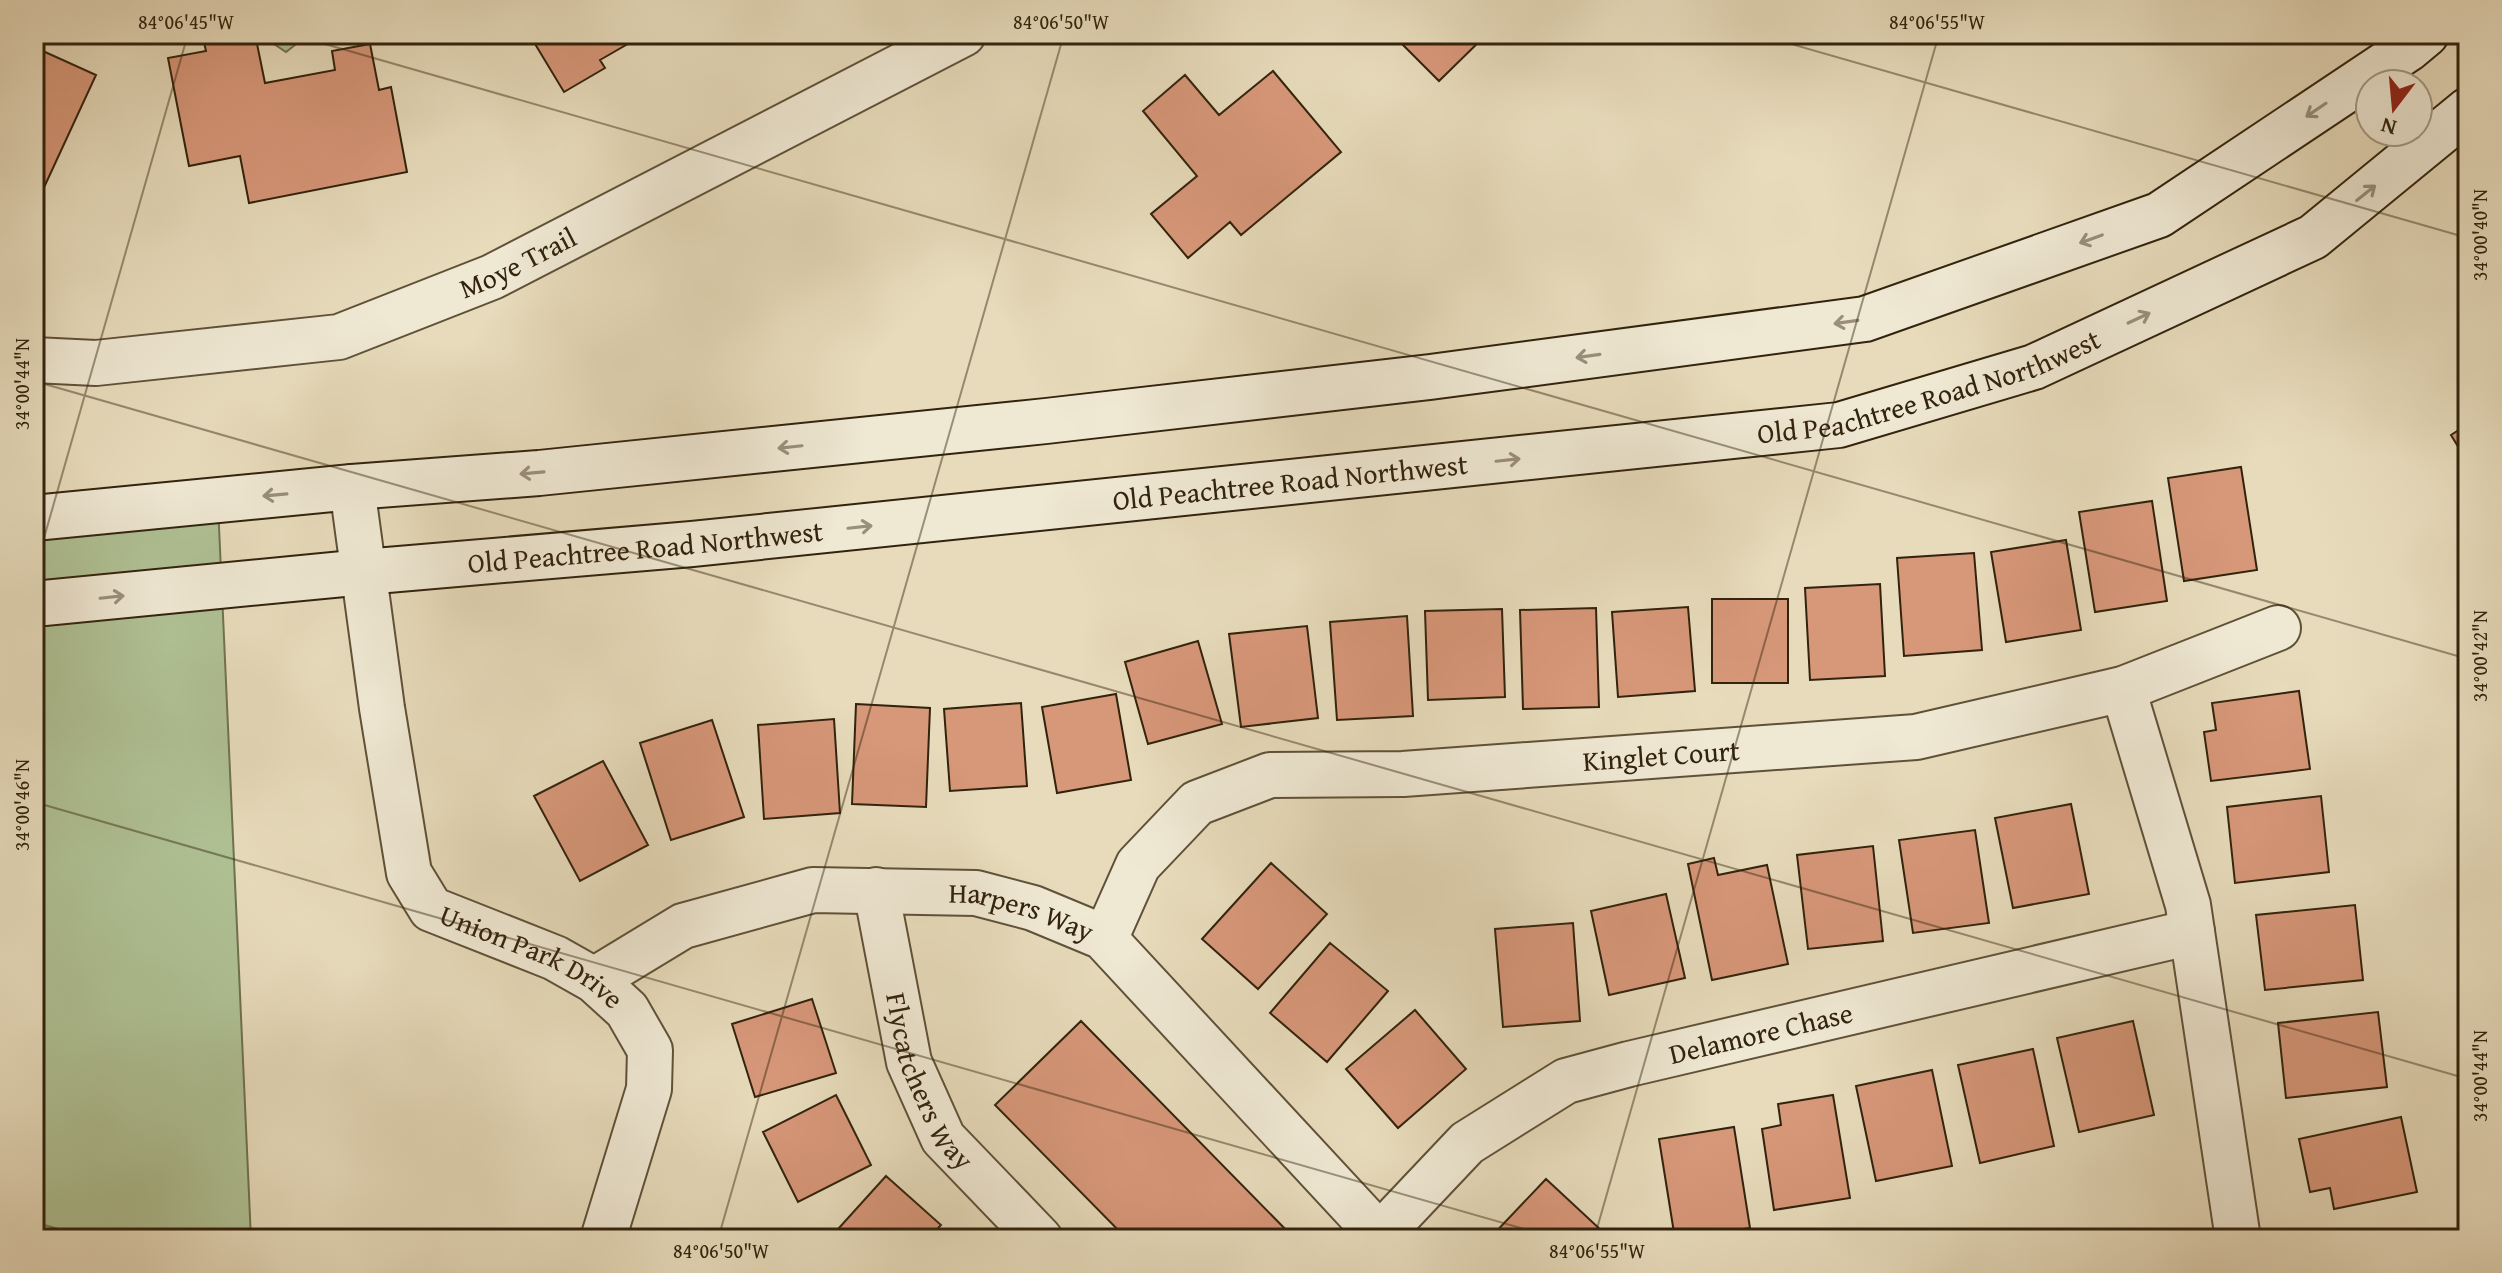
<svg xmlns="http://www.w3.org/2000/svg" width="2502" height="1273" viewBox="0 0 2502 1273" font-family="'Gentium Book Plus',serif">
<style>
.green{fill:#afc194;stroke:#707250;stroke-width:2}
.building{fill:#d79779;stroke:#32230d;stroke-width:2}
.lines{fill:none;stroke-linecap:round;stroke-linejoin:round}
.minor-casing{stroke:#5f5138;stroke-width:48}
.secondary-casing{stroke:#32230d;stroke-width:48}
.minor{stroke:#efe8d3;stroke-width:44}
.secondary{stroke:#efe8d3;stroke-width:44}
.oneway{stroke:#9a8f7a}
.ticks{fill:none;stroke:#32230d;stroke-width:2;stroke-opacity:0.45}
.labels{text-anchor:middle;stroke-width:7;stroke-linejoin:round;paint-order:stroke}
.street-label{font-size:28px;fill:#32230d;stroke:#efe8d3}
.neatline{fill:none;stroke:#32230d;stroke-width:3}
.ticks-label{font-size:20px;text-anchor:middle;fill:#32230d}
</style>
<rect width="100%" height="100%" fill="#e7dbbb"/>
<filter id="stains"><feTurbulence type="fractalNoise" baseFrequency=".0025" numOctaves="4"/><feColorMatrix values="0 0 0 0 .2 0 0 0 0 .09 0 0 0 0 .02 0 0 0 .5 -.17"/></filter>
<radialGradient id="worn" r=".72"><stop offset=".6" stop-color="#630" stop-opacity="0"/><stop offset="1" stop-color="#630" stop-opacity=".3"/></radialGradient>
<!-- green -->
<path class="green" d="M259,34H309L286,52Z
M217,482L251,1239H34V501Z"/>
<!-- building -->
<path class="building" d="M202,34H255L265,83L335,70L332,51L370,44L379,90L391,87L407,172L249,203L240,156L189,166L168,58L206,51Z
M529,34H645L600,60L605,68L564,92Z
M1392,34H1487L1439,81Z
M34,47L96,75L34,209Z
M1273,71L1341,152L1241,235L1230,222L1188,258L1151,214L1197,176L1143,111L1185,75L1219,115Z
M2468,424V463L2451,435Z
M2241,467L2257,570L2184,581L2168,478Z
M2152,501L2167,601L2095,612L2079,512Z
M2066,540L2081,630L2006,642L1991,552Z
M1974,553L1982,650L1904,656L1897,558Z
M1880,584L1885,676L1810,680L1805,588Z
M1712,599H1788V683H1712Z
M1688,607L1695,691L1618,697L1612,612Z
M1596,608L1599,707L1523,709L1520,610Z
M1502,609L1505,697L1428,700L1425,611Z
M1407,616L1413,716L1337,720L1330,622Z
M1307,626L1318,718L1241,727L1229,634Z
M1198,641L1222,724L1148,744L1125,662Z
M2299,691L2310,769L2211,781L2204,732L2216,730L2212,703Z
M1116,694L1131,780L1057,793L1042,707Z
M1021,703L1027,786L950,791L944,709Z
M856,704L930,708L926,807L852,804Z
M834,719L840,813L764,819L758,725Z
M712,720L744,817L671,840L640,743Z
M603,761L648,845L580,881L534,796Z
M2321,796L2329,872L2235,883L2227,807Z
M2071,804L2089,894L2013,908L1995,818Z
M1975,830L1989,923L1913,933L1899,840Z
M1873,846L1883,941L1808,949L1797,855Z
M1714,858L1718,875L1767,865L1788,964L1712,980L1688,864Z
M1271,863L1327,914L1258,989L1202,939Z
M1666,894L1685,978L1609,995L1591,911Z
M2355,905L2363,980L2265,990L2256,915Z
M1573,923L1580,1021L1503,1027L1495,929Z
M1330,943L1388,991L1327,1062L1270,1013Z
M812,999L836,1073L755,1097L732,1024Z
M1415,1010L1466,1069L1398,1128L1346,1069Z
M2378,1012L2387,1087L2286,1098L2278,1023Z
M1081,1021L1295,1239H1127L995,1105Z
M2133,1021L2154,1115L2079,1132L2057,1038Z
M2033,1049L2054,1146L1980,1163L1958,1065Z
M1932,1070L1952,1166L1876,1181L1856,1086Z
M836,1095L871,1165L798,1202L763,1132Z
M1833,1095L1850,1198L1774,1210L1762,1129L1781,1125L1778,1104Z
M2401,1117L2417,1192L2334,1209L2330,1188L2310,1192L2299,1139Z
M1734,1127L1750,1228L1675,1239L1659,1139Z
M886,1176L941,1225L928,1239H829Z
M1546,1179L1602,1231L1594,1239H1489Z"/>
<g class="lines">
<defs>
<g id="minor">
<path id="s1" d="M34,360L96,363L339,337L492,277L963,34"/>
<path id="s2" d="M352,487L382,708L409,873L431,909L555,958L594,980L627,1010L650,1050L649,1089L603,1239"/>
<path d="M2123,689L2188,905L2238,1239"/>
<path id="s3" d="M876,890L909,1062L943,1138L1040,1239"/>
<path id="s4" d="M1103,937L1110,928L1138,865L1197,803L1270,775L1403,774L1916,737L2123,689L2278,628"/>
<path id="s5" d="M594,980L683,926L813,890L976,893L1033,908L1103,937L1383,1239"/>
<path id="s6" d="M1380,1235L1467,1143L1566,1081L1629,1064L2192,932"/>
</g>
<g id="secondary">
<path d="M34,518L352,487L539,473L1046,421L1430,377L1865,319L2159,215L2408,49L2426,34"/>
<path id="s7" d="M34,604L364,572L692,544L1839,425L2034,367L2313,237L2468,110"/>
</g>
</defs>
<!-- minor casing -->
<use href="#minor" class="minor-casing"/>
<!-- secondary casing -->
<use href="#secondary" class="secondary-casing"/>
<!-- minor -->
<use href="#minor" class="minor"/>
<!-- secondary -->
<use href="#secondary" class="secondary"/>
</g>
<!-- one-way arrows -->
<defs><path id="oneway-shaft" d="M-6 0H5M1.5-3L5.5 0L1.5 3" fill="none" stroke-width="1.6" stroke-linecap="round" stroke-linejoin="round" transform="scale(2)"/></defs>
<g class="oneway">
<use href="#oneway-shaft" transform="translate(2316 110) rotate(146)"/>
<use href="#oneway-shaft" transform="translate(2366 193) rotate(-39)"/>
<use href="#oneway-shaft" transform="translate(2091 239) rotate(160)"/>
<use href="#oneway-shaft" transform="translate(2139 318) rotate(-25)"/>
<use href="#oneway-shaft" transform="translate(1846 322) rotate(172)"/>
<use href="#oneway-shaft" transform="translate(1588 356) rotate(172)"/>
<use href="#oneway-shaft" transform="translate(790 447) rotate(174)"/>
<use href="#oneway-shaft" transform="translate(1508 460) rotate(-6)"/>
<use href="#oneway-shaft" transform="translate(532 473) rotate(175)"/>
<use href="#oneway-shaft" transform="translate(275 495) rotate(175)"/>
<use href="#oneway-shaft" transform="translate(860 527) rotate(-6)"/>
<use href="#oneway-shaft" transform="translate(112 597) rotate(-6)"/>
</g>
<!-- ticks -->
<path class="ticks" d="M290,34L2468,659M1756,34L2468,238M34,381L2468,1079M34,573L188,34M34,802L1559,1239M34,1222L93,1239M718,1239L1064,34M1594,1239L1939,34"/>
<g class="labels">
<!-- street labels -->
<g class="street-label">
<text dy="10" stroke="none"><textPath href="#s1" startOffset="500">Moye Trail</textPath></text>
<text dy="10" stroke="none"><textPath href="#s7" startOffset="1910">Old Peachtree Road Northwest</textPath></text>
<text dy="10" stroke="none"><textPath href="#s7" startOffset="1262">Old Peachtree Road Northwest</textPath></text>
<text dy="10" stroke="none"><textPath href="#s7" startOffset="614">Old Peachtree Road Northwest</textPath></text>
<text dy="10" stroke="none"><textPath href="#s4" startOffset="636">Kinglet Court</textPath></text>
<text dy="10" stroke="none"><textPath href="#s5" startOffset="450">Harpers Way</textPath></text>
<text dy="10" stroke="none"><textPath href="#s2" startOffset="544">Union Park Drive</textPath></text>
<text dy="10" stroke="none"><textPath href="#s6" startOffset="444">Delamore Chase</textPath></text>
<text dy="10" stroke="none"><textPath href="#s3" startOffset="200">Flycatchers Way</textPath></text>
</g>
</g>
<!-- margin -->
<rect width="2502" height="1273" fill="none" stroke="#e7dbbb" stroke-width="88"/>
<!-- north arrow -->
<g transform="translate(2394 108) rotate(196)"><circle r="38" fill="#efe8d3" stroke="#a39984" stroke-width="2"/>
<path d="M0-6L14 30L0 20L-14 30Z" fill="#8f2418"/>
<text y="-12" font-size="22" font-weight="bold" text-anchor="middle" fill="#32230d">N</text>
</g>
<rect x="44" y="44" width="2414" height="1185" class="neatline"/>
<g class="ticks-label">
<text x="186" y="29">84°06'45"W</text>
<text x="1061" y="29">84°06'50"W</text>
<text x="1937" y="29">84°06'55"W</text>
<text transform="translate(2480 235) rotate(-90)" y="7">34°00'40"N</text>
<text transform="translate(22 384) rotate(-90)" y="7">34°00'44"N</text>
<text transform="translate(2480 656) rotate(-90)" y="7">34°00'42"N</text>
<text transform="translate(22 805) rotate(-90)" y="7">34°00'46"N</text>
<text transform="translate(2480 1076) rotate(-90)" y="7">34°00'44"N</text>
<text x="721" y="1258">84°06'50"W</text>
<text x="1597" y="1258">84°06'55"W</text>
</g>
<rect width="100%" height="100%" filter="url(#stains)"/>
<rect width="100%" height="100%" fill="url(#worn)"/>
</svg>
